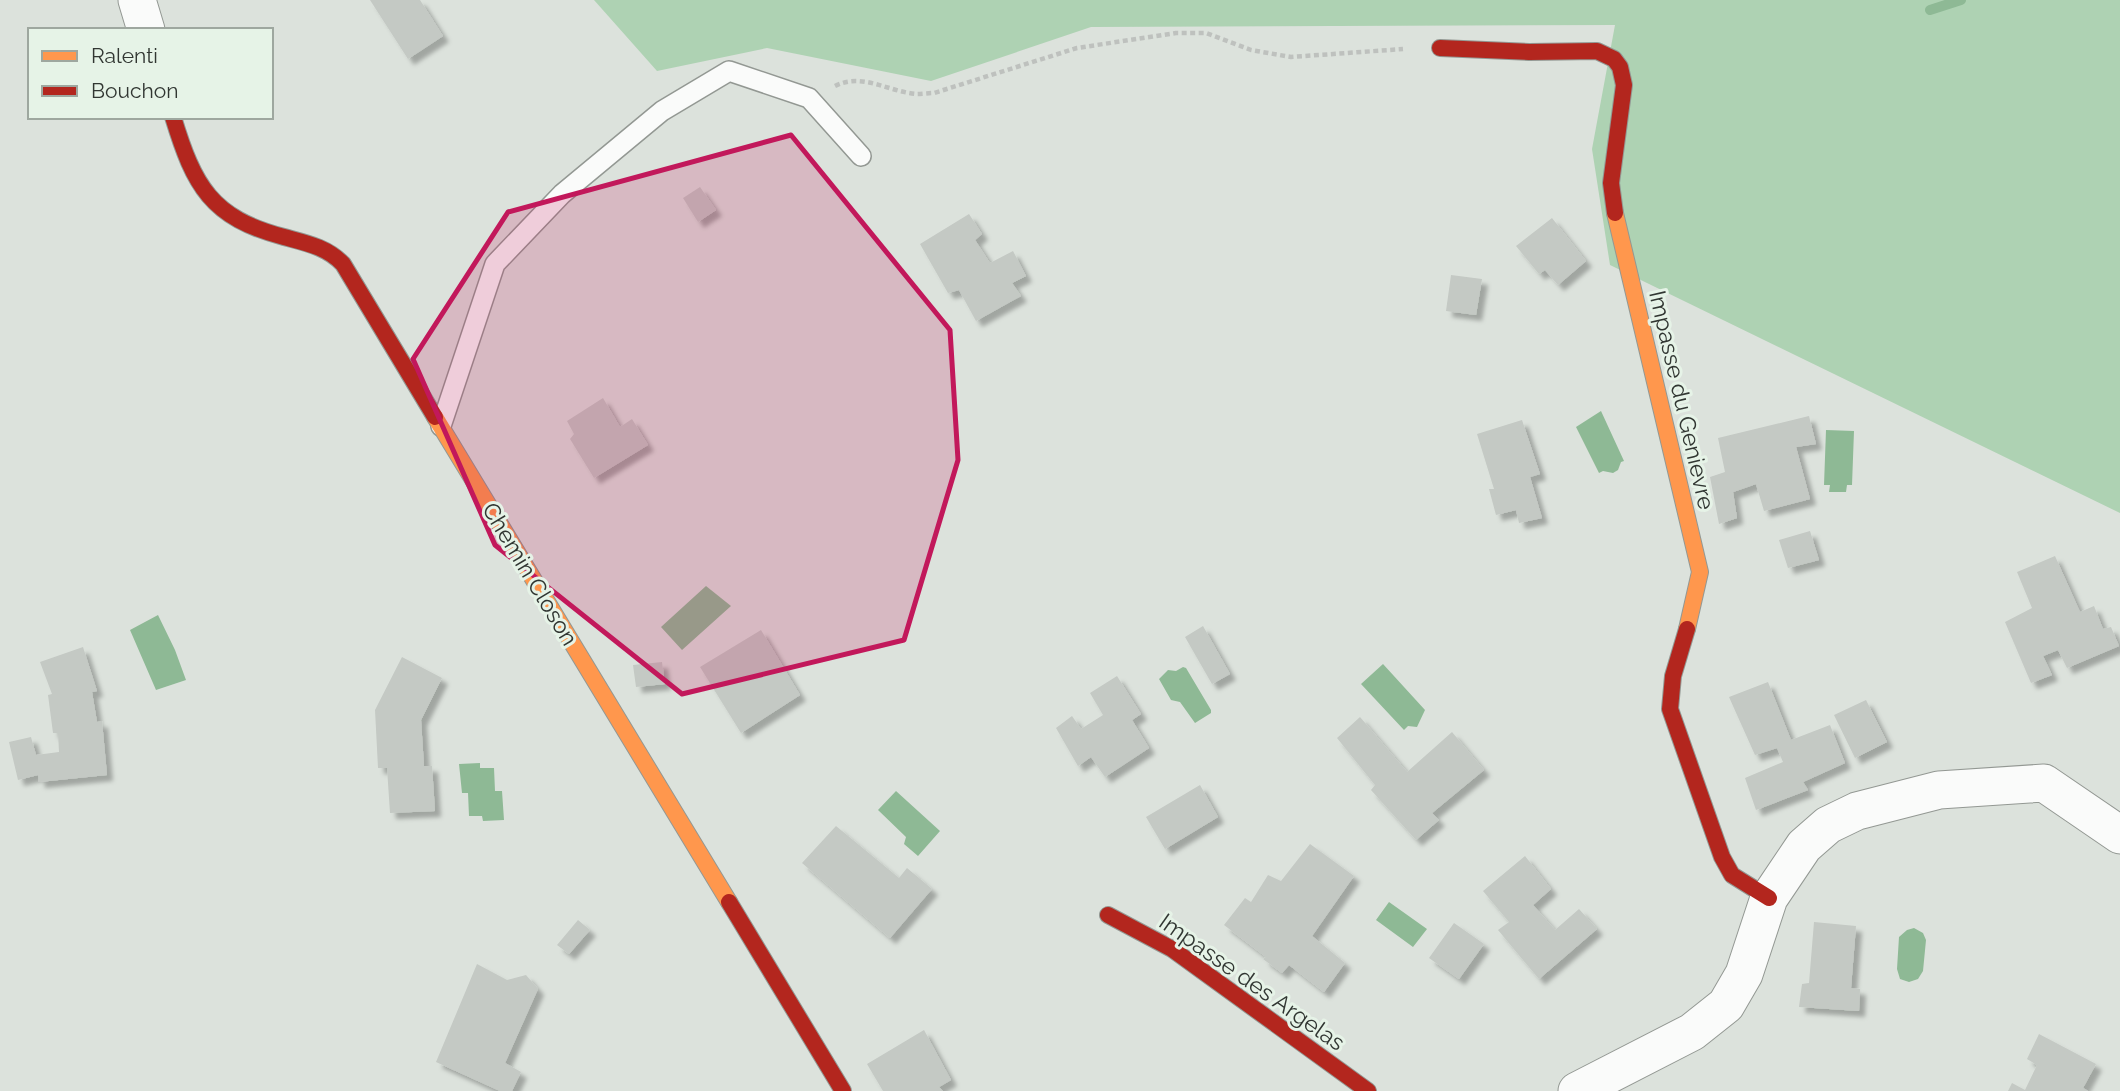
<svg xmlns="http://www.w3.org/2000/svg" width="2120" height="1091" viewBox="0 0 2120 1091" font-family="Raleway,sans-serif">
<style>
.forest{fill:#aed2b3}
.water{fill:#8eb995}
.lines{fill:none;stroke-linecap:round;stroke-linejoin:round}
.stream{stroke:#8eb995;stroke-width:10}
.building{fill:#c4c9c4;filter:url(#shadow)}
.lane-casing{stroke:#939893;stroke-width:22}
.street-casing{stroke:#939893;stroke-width:39}
.slow-casing{stroke:#939893;stroke-width:18}
.jam-casing{stroke:#939893;stroke-width:18}
.path{stroke:#bec1be;stroke-width:4.5;stroke-dasharray:5 3.5;stroke-linecap:butt}
.lane{stroke:#fafbfa;stroke-width:19}
.street{stroke:#fafbfa;stroke-width:37}
.slow{stroke:#ff974d;stroke-width:16}
.jam{stroke:#b3261e;stroke-width:16}
.marked{fill:#c2185b;fill-opacity:0.2;stroke:#c2185b;stroke-width:5;stroke-linejoin:round}
.labels{text-anchor:middle;stroke-width:6;stroke-linejoin:round;paint-order:stroke}
.street-label{font-size:23px;fill:#313632;stroke:#e6f3e7}
</style>
<defs>
<filter id="shadow"><feDropShadow dx="6" dy="6" stdDeviation="2" flood-color="#0004"/></filter>
</defs>
<rect width="100%" height="100%" fill="#dce2dc"/>
<!-- forest -->
<path class="forest" d="M594,0H2120V513L1610,265L1592,149L1615,25L1091,27L931,81L767,48L657,71Z"/>
<!-- water -->
<path class="water" d="M1601,411L1624,461L1621,462L1618,470L1613,473L1603,471L1599,473L1576,427Z
M1826,430L1854,431L1852,485H1847L1846,492H1829L1830,485H1824Z
M706,586L731,606L682,650L661,627Z
M158,615L175,650L186,680L156,690L130,630Z
M1383,664L1425,710L1417,727L1408,726L1404,730L1361,684Z
M1183,667L1186,668L1211,710V713L1195,723L1180,702L1171,700L1159,679L1168,670L1176,671Z
M480,763V768H494L495,791H502L504,820L483,821L482,816H469L468,793H462L459,764Z
M896,791L940,831L918,856L904,844L906,837L878,810Z
M1389,902L1427,929L1413,947L1376,920Z
M1914,928L1923,933L1926,940L1923,971L1918,979L1909,982L1900,979L1897,969L1899,937L1907,930Z"/>
<g class="lines">
<!-- stream -->
<path class="stream" d="M1930,10L1961,0"/>
</g>
<!-- building -->
<path class="building" d="M370,0H420L443,36L408,59Z
M700,187L716,210L698,222L683,198Z
M969,214L982,234L975,240L990,263L1013,251L1026,276L1012,283L1021,296L976,321L959,290L948,293L920,244Z
M1552,218L1586,261L1558,285L1545,270L1539,274L1516,246Z
M1451,275L1482,279L1476,315L1446,311Z
M603,398L620,427L632,419L648,445L594,478L570,439L574,434L567,421Z
M1809,416L1816,444L1796,447L1810,499L1764,511L1756,484L1733,492L1737,518L1719,524L1710,477L1725,472L1718,438Z
M1522,420L1540,474L1530,477L1542,518L1519,523L1516,510L1496,515L1489,489H1494L1477,434Z
M1810,531L1819,560L1788,568L1779,540Z
M2055,556L2080,612L2094,606L2103,629L2111,627L2119,646L2067,668L2058,650L2043,656L2052,675L2031,683L2005,622L2032,608L2017,572Z
M1203,626L1230,674L1212,684L1185,637Z
M761,630L800,695L741,733L700,667Z
M83,647L97,691L92,692L97,722L102,721L107,775L39,782L38,775L18,780L9,742L31,737L36,755L59,752L58,733H53L48,695L52,694L40,662Z
M402,657L442,678L421,720L424,766H432L435,811L390,813L387,768H378L375,710Z
M662,662L665,684L636,687L633,665Z
M1117,676L1141,714L1132,720L1149,748L1105,777L1091,757L1078,766L1056,728L1072,716L1081,729L1103,715L1090,693Z
M1768,682L1791,740L1830,725L1845,763L1803,782L1808,790L1756,810L1745,778L1783,762L1777,748L1755,755L1729,697Z
M1866,700L1887,742L1855,758L1834,715Z
M1360,717L1407,772L1452,732L1484,770L1432,813L1439,820L1416,840L1371,790L1375,785L1337,738Z
M1200,785L1218,817L1165,849L1146,817Z
M836,826L899,878L907,868L932,889L890,938L802,863Z
M1310,844L1354,876L1312,936L1345,963L1324,992L1289,965L1282,973L1263,959L1266,957L1224,925L1245,898L1251,902L1268,875L1281,881Z
M1525,856L1551,889L1533,905L1555,930L1579,909L1597,929L1539,979L1498,930L1509,922L1483,891Z
M578,920L590,930L569,954L557,945Z
M1814,922L1856,926L1851,988L1860,989L1859,1011L1799,1007L1802,984L1809,983Z
M1454,923L1484,944L1459,979L1429,958Z
M477,964L507,980L526,975L538,989L505,1063L521,1072L512,1091H500L436,1062Z
M924,1030L951,1080L939,1087L943,1091H883L867,1064Z
M2039,1034L2096,1064L2083,1088L2088,1091H2008L2012,1083L2025,1090L2037,1065L2027,1059Z"/>
<g class="lines">
<defs>
<path id="lane" d="M441,426L495,264L562,194L662,111L729,71L809,98L861,156"/>
<path id="street" d="M137,0L146,30
M1577,1091L1692,1032L1726,1005L1744,974L1769,898L1804,846L1828,825L1857,811L1939,790L2044,783L2120,835"/>
<path id="slow" d="M1615,213L1700,572L1687,629
M435,417L729,902"/>
<path id="jam" d="M1440,48L1529,52L1597,51L1614,59L1620,67L1624,85L1611,183L1615,213
M173,117C194,186 211,218 284,237C306,243 327,247 343,264L435,417
M1687,629L1673,676L1670,709L1722,857L1732,875L1769,898
M729,902L843,1091
M1108,915L1172,949L1368,1091"/>
</defs>
<!-- lane casing -->
<use href="#lane" class="lane-casing"/>
<!-- street casing -->
<use href="#street" class="street-casing"/>
<!-- slow casing -->
<use href="#slow" class="slow-casing"/>
<!-- jam casing -->
<use href="#jam" class="jam-casing"/>
<!-- path -->
<path class="path" d="M835,86C863,72 888,92 917,94C922,94 928,93 934,93L1077,48L1176,33H1206L1251,50L1291,57L1403,49"/>
<!-- lane -->
<use href="#lane" class="lane"/>
<!-- street -->
<use href="#street" class="street"/>
<!-- slow -->
<use href="#slow" class="slow"/>
<!-- jam -->
<use href="#jam" class="jam"/>
</g>
<!-- marked area -->
<path class="marked" d="M791,135L950,330L958,460L904,640L682,694L495,545L413,359L508,212Z"/>
<g class="labels">
<!-- street labels -->
<g class="street-label">
<text transform="translate(1682 400) rotate(77)" y="8">Impasse du Genievre</text>
<text transform="translate(530 574) rotate(59)" y="8">Chemin Closon</text>
<text transform="translate(1252 982) rotate(35)" y="8">Impasse des Argelas</text>
</g>
</g>
<!-- legend -->
<rect x="28" y="28" width="245" height="91" fill="#e6f3e7" stroke="#9ea79f" stroke-width="2"/>
<rect x="42" y="51" width="35" height="10" fill="#ff974d" stroke="#9ea79f" stroke-width="2"/>
<text x="91" y="63" font-size="21" fill="#313632">Ralenti</text>
<rect x="42" y="86" width="35" height="10" fill="#b3261e" stroke="#9ea79f" stroke-width="2"/>
<text x="91" y="98" font-size="21" fill="#313632">Bouchon</text>
</svg>
